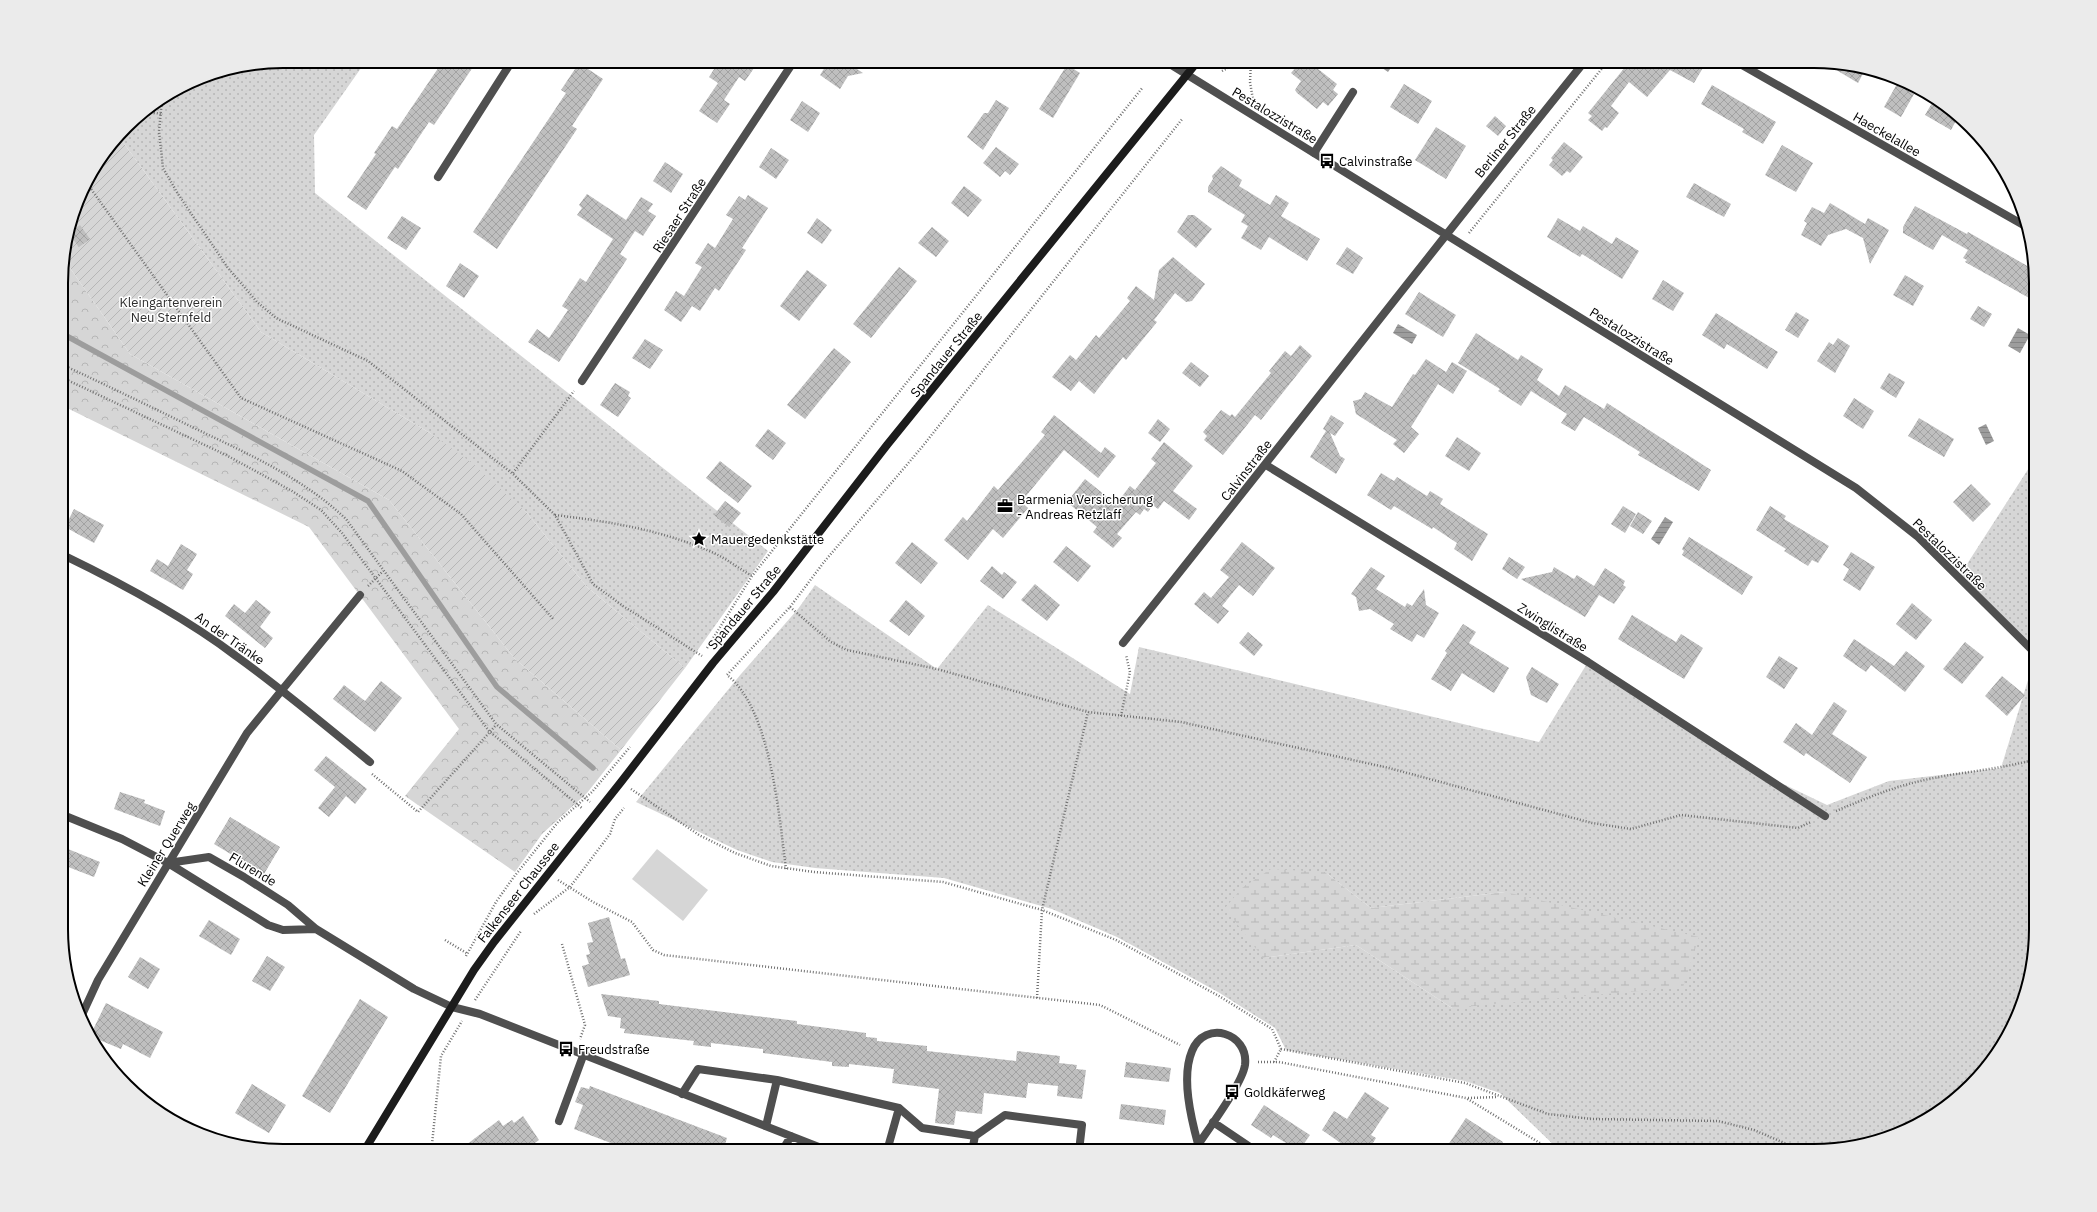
<svg xmlns="http://www.w3.org/2000/svg" width="2097" height="1212" viewBox="0 0 2097 1212" font-family="'IBM Plex Sans',sans-serif">
<style>
.grass{fill:url(#grass-dots);fill-rule:evenodd}
.wetland{fill:url(#wetland-marsh)}
.park{fill:url(#park-crowns)}
.garden{fill:url(#garden-furrows)}
.pitch{fill:#d6d6d6}
.water{fill:url(#water-rules)}
.lines{fill:none;stroke-linecap:round;stroke-linejoin:round}
.stream{stroke:#9d9d9d;stroke-width:5.5}
.building{fill:url(#building-cross-hatch)}
.path{stroke:#717171;stroke-width:2.5;stroke-dasharray:1 2;stroke-linecap:butt}
.lane{stroke:#4f4f4f;stroke-width:8}
.street{stroke:#4f4f4f;stroke-width:8}
.secondary{stroke:#1c1c1c;stroke-width:8}
.labels{text-anchor:middle;stroke-width:3;stroke-linejoin:round;paint-order:stroke}
.street-label{font-size:13px;fill:#000;stroke:#fff}
.poi-label{font-size:13px;fill:#000;stroke:#fff;text-anchor:start}
.park-label{font-size:13px;fill:#2d2d2d;stroke:#fff}
.rim{fill:none;stroke:#000;stroke-width:2}
</style>
<defs>
<pattern id="grass-dots" width="8" height="8" patternUnits="userSpaceOnUse"><rect width="8" height="8" fill="#d6d6d6"/><path d="M2 2h.1M6 6h.1" fill="none" stroke="#b6b6b6" stroke-width="1.8" stroke-linecap="round"/></pattern>
<pattern id="wetland-marsh" width="20" height="14" patternUnits="userSpaceOnUse"><rect width="20" height="14" fill="#d6d6d6"/><path d="M1 5h8M5 5V1M11 12h8M15 12V8" fill="none" stroke="#b6b6b6"/></pattern>
<pattern id="park-crowns" width="20" height="18" patternUnits="userSpaceOnUse"><rect width="20" height="18" fill="#d6d6d6"/><path d="M2 6a3 3 0 1 1 6 0M12 15a3 3 0 1 1 6 0" fill="none" stroke="#b6b6b6"/></pattern>
<pattern id="garden-furrows" width="10" height="10" patternUnits="userSpaceOnUse"><rect width="10" height="10" fill="#d6d6d6"/><path d="M-1 1l2-2M0 10L10 0M9 11l2-2" fill="none" stroke="#b6b6b6"/></pattern>
<pattern id="water-rules" width="6" height="5" patternUnits="userSpaceOnUse"><rect width="6" height="5" fill="#9d9d9d"/><path d="M0 2.5h6" fill="none" stroke="#858585"/></pattern>
<pattern id="building-cross-hatch" width="8" height="8" patternUnits="userSpaceOnUse"><rect width="8" height="8" fill="#bfbfbf"/><path d="M0 0l8 8M0 8l8-8" fill="none" stroke="#a2a2a2"/></pattern>
</defs>
<rect width="100%" height="100%" fill="#fff"/>
<!-- grass -->
<path class="grass" d="M283,61H366L314,135L315,193L768,551L685,668L587,587L527,513L430,433L261,332L120,138L137,116L198,78Z
M2036,457V654L1958,578Z
M815,585L937,669L988,605L1130,694L1139,647L1539,742L1588,662L1760,773L1827,805L1889,781L2001,768L2036,654V943L2028,987L2006,1040L1971,1086L1925,1121L1872,1143L1828,1151H1560L1500,1093L1465,1081L1286,1050L1275,1028L1218,992L1117,937L1052,909L944,878L815,868L772,862L737,850L636,802L741,674L798,609ZM1325,872L1371,908L1505,892L1452,1008L1356,945L1263,958Z"/>
<!-- wetland -->
<path class="wetland" d="M1271,869L1325,872L1371,908L1505,892L1699,937L1683,987L1452,1008L1356,945L1263,958L1225,908L1242,888Z"/>
<!-- park -->
<path class="park" d="M63,258L130,354L389,500L515,659L621,750L587,793L542,834L515,872L405,796L459,729L309,527L63,406Z"/>
<!-- garden -->
<path class="garden" d="M120,138L261,332L430,433L472,463L527,513L587,587L685,668L621,750L515,659L389,500L130,354L63,258L84,185Z"/>
<!-- pitch -->
<path class="pitch" d="M657,849L708,890L683,921L632,879Z"/>
<!-- water -->
<path class="water" d="M1372,61H1394L1395,62L1388,72Z
M1398,324L1417,335L1412,344L1393,333Z
M2018,328L2030,335L2020,353L2008,346Z
M1986,424L1994,441L1986,445L1978,428Z
M1665,517L1673,522L1659,545L1651,539Z"/>
<g class="lines">
<!-- stream -->
<path class="stream" d="M63,334L368,501L497,687L593,768"/>
</g>
<!-- building -->
<path class="building" d="M443,61H477L434,125L429,122L398,169L395,167L366,210L347,197L376,154L374,153L392,126L397,129Z
M715,61H759L745,81L739,77L724,100L730,104L717,123L699,111L718,83L709,77L718,63Z
M829,61H845L863,73L848,76L840,89L820,75Z
M1301,61H1308L1337,84L1333,90L1338,94L1328,106L1323,102L1317,109L1297,93L1295,90L1301,81L1291,73Z
M1630,61H1707L1694,83L1670,70L1647,97L1629,82L1611,106L1619,113L1607,128L1605,127L1602,131L1588,120L1592,116L1588,113Z
M1823,62L1857,67L1866,68L1858,83Z
M579,63L603,79L572,126L577,129L497,249L473,232L566,93L561,90Z
M1067,65L1080,73L1053,118L1039,109Z
M1404,84L1432,101L1418,124L1390,107Z
M1897,84L1914,94L1901,117L1884,107Z
M1712,85L1776,122L1763,144L1742,132L1744,129L1701,104Z
M1935,98L1959,115L1951,130L1925,115Z
M996,100L1009,108L983,150L967,137L984,113H988Z
M802,101L820,113L808,132L790,120Z
M1495,116L1506,126L1498,136L1486,126Z
M1436,127L1466,146L1446,179L1415,160Z
M1564,142L1583,157L1570,173L1567,171L1562,176L1549,165L1553,160L1551,158Z
M1782,145L1813,163L1796,192L1765,175Z
M996,147L1019,164L1010,175L1005,171L1000,177L983,163Z
M771,148L789,160L776,179L759,167Z
M665,162L683,174L671,193L653,181Z
M1221,166L1242,180L1239,186L1270,205L1276,195L1289,203L1281,216L1320,239L1307,261L1269,237L1261,250L1241,238L1248,226L1241,222L1245,215L1208,192V187L1213,179L1212,176Z
M1694,183L1731,204L1724,217L1686,197Z
M964,186L982,200L968,217L951,203Z
M587,194L626,220L641,197L653,204L648,211L656,216L643,236L635,231L620,254L627,259L559,362L528,342L537,329L549,338L568,310L562,306L580,278L586,282L613,239L577,215L582,208L579,205Z
M748,195L768,208L742,248L746,250L719,291L715,288L700,311L692,306L681,322L664,310L676,291L684,296L702,267L695,263L708,243L715,248L733,219L726,215L739,196L745,200Z
M1830,203L1865,224L1868,218L1889,230L1870,264L1863,238L1846,229L1828,235L1821,246L1801,235L1807,223L1804,221L1812,207L1824,213Z
M1915,206L1967,234L1968,232L2036,271V302L1965,262L1967,260L1963,258L1968,250L1942,235L1933,250L1903,233V227Z
M1188,215H1194L1212,229L1196,248L1177,232Z
M402,216L421,228L406,250L387,238Z
M817,218L832,230L822,244L807,233Z
M1558,218L1580,231L1583,226L1612,244L1616,237L1639,251L1622,279L1582,254L1580,257L1547,237Z
M80,225L90,239L79,247L69,234Z
M932,227L949,241L936,257L918,243Z
M1347,247L1363,258L1353,274L1336,264Z
M1173,257L1205,284L1192,301L1186,302L1175,293L1154,320L1157,322L1126,360L1123,357L1094,394L1079,381L1071,391L1052,377L1070,355L1076,360L1096,335L1099,338L1130,301L1127,298L1136,286L1154,300L1159,270Z
M460,263L479,276L464,298L446,286Z
M899,267L917,281L871,338L853,324Z
M807,270L827,285L799,321L780,306Z
M1905,275L1924,286L1913,306L1893,295Z
M1663,280L1684,293L1673,311L1652,299Z
M1419,292L1456,315L1443,337L1405,314Z
M1978,306L1992,314L1984,327L1970,319Z
M1796,312L1809,320L1798,338L1785,330Z
M1716,313L1778,352L1767,369L1727,344L1724,349L1702,335Z
M1476,333L1518,360L1521,355L1543,369L1537,380L1559,396L1565,385L1604,409L1607,403L1711,470L1699,491L1638,455L1640,452L1584,417L1575,431L1561,423L1567,414L1531,391L1521,406L1498,391L1500,389L1458,363Z
M1838,338L1850,346L1835,373L1817,361L1829,342L1833,345Z
M645,339L663,350L650,369L632,358Z
M1300,345L1312,356L1261,420L1255,415L1223,455L1204,440L1207,436L1203,432L1221,410L1230,416L1232,414L1235,417L1271,373L1269,371L1285,351L1291,356Z
M834,348L851,362L805,419L787,405Z
M1426,359L1446,372L1452,362L1467,371L1453,394L1438,384L1411,427L1419,434L1404,453L1393,444L1397,440L1356,414L1353,401L1361,399L1365,392L1392,407L1413,374L1415,375Z
M1191,362L1209,376L1200,387L1182,373Z
M1889,373L1905,382L1896,398L1880,388Z
M615,383L630,392L628,396L631,398L618,417L600,405Z
M1854,398L1874,411L1863,429L1843,416Z
M1054,415L1101,453L1105,447L1116,456L1098,478L1064,450L1021,502L1028,508L1003,538L993,529L968,560L944,540L963,517L967,521L994,486L998,490L1045,435L1041,432Z
M1331,415L1344,423L1335,436L1330,433L1340,456L1345,459L1336,474L1310,457L1326,431L1323,429Z
M1919,418L1954,439L1944,457L1908,436Z
M1158,419L1170,429L1160,442L1148,433Z
M768,429L786,443L773,460L755,446Z
M1457,437L1481,453L1469,471L1445,456Z
M1164,442L1193,466L1173,491L1197,509L1189,520L1164,501L1158,509L1153,505L1148,512L1144,509L1140,515L1136,512L1117,534L1122,538L1113,548L1093,532L1097,527L1067,502L1085,479L1116,504L1130,486L1135,490L1156,463L1151,459Z
M720,461L752,486L738,503L706,478Z
M1381,473L1394,481L1397,477L1427,496L1430,491L1443,499L1440,504L1488,534L1472,561L1454,549L1457,543L1433,527L1432,529L1394,506L1391,510L1367,495Z
M1971,484L1991,504L1973,522L1953,502Z
M725,501L741,513L729,527L714,515Z
M1623,506L1636,514L1625,533L1611,524Z
M1770,506L1786,516L1784,519L1829,546L1818,563L1812,560L1808,566L1784,551L1786,549L1756,530Z
M74,509L104,525L94,543L65,527Z
M1638,512L1652,521L1643,534L1630,526Z
M1689,537L1753,577L1742,595L1682,555L1684,551L1682,549Z
M912,542L938,563L921,584L895,563Z
M1242,542L1275,568L1253,596L1239,585L1222,606L1229,611L1218,624L1194,604L1204,592L1211,598L1229,577L1220,570Z
M181,544L197,554L187,570L193,574L183,590L150,571L157,559L168,566Z
M1066,546L1091,566L1078,582L1053,562Z
M1851,552L1875,567L1860,591L1843,580L1849,569L1843,565Z
M1509,557L1525,567L1517,579L1502,569Z
M992,566L1002,575L1004,572L1017,582L1003,599L980,581Z
M1371,567L1385,576L1376,589L1405,607L1407,603L1412,606L1424,589L1426,605L1439,613L1424,638L1417,634L1412,642L1390,629L1394,624L1370,609L1359,611L1356,597L1351,594Z
M1554,567L1574,579L1577,575L1594,586L1605,568L1625,581L1623,585L1626,587L1614,604L1599,595L1585,617L1521,579L1552,572Z
M1035,584L1060,605L1047,621L1021,600Z
M256,600L271,612L260,627L273,638L265,648L225,616L234,604L245,613Z
M906,600L925,616L909,636L889,621Z
M1912,603L1932,620L1916,640L1896,624Z
M1632,615L1676,642L1681,634L1703,648L1684,679L1618,639Z
M1463,624L1476,632L1469,643L1509,668L1494,693L1462,673L1451,691L1431,679L1447,653L1445,651Z
M1248,632L1263,645L1254,656L1239,643Z
M1854,639L1894,666L1906,651L1925,666L1905,692L1871,665L1866,672L1843,656Z
M1965,642L1984,657L1962,684L1943,669Z
M1779,656L1798,668L1784,689L1766,677Z
M1532,667L1559,684L1547,703L1531,695L1526,677Z
M2002,676L2025,695L2007,716L1985,696Z
M381,681L402,698L375,732L333,699L344,685L365,701Z
M1834,702L1847,711L1832,734L1867,757L1850,783L1806,753L1804,756L1783,742L1796,723L1812,735Z
M326,756L367,789L355,804L346,796L329,817L318,808L335,787L314,770Z
M120,792L145,800L144,803L165,811L160,826L114,809Z
M230,817L280,847L264,874L214,844Z
M68,849L100,862L94,877L63,865Z
M609,917L621,959L625,958L630,975L588,987L582,966L589,964L586,955L590,954L587,943L593,942L588,923Z
M209,920L240,939L231,955L199,936Z
M267,956L285,967L270,991L252,981Z
M140,957L160,969L148,989L128,977Z
M601,994L659,1001V1004L797,1021V1024L866,1033V1037L877,1038V1041L927,1046V1051L1016,1061L1017,1051L1060,1056L1059,1063L1077,1065L1076,1069L1086,1070L1082,1099L1057,1096L1058,1086L1028,1083L1026,1098L984,1093L982,1114L956,1111L954,1125L935,1123L939,1089L892,1083L894,1069L849,1064V1067L832,1066V1062L763,1053V1049L711,1043V1047L693,1045L694,1041L624,1033L625,1029L620,1028L621,1018L608,1016Z
M360,999L388,1017L330,1113L302,1096Z
M106,1003L163,1032L150,1058L123,1044L121,1049L90,1036Z
M1126,1062L1171,1068L1169,1082L1124,1077Z
M252,1084L286,1105L269,1133L235,1113Z
M590,1086L727,1138L723,1151H632L574,1129L583,1105L575,1102L581,1087L589,1089Z
M1365,1092L1389,1108L1371,1135L1376,1138L1368,1151H1352L1322,1130L1334,1111L1347,1119Z
M1121,1104L1166,1110L1164,1125L1119,1119Z
M1264,1105L1310,1135L1299,1151L1273,1135L1271,1138L1251,1125Z
M523,1116L539,1140L524,1151H458L499,1120L503,1126L512,1120L514,1123Z
M1466,1118L1503,1142L1497,1151H1444Z"/>
<g class="lines">
<!-- path -->
<path class="path" d="M1251,61L1250,82L1253,100
M1222,71L1241,61
M162,100L159,131L163,168L178,194L228,268L257,302L276,318L368,361L513,474L555,515L593,584L623,606L702,656
M145,111L161,114
M86,182L241,398L402,471L461,514L554,620
M1469,233L1608,61
M63,365C106,385 147,405 190,426C244,452 302,477 346,519L496,724L590,802
M63,378L226,455L292,491L321,510L342,533L489,731L583,809
M513,473L574,391
M555,515C612,522 663,530 716,554C728,560 740,569 752,576
M368,586L383,571
M790,607L831,642L847,650L937,669L1088,712L1181,722L1389,768L1592,823L1631,829L1681,815L1798,828L1811,822
M707,648L752,576L1143,87
M1121,716L1130,672L1126,655
M372,774L418,812L496,725
M631,789L699,835L735,853L771,866L814,872L943,882L1042,910L1116,940L1219,996L1272,1029L1281,1049
M1836,811C1869,797 1898,785 1934,778C1968,771 2002,769 2036,759
M786,869C779,816 771,709 727,675L790,607L824,562L922,447L1183,118
M558,880L593,902L632,922L653,950L664,955L1100,1005L1180,1045
M534,914L570,887L610,834L615,819L624,808
M445,940L468,954
M562,944L585,1025L580,1039
M466,956L496,902L513,878L558,822L592,792L630,747
M1037,998L1042,910L1088,712
M475,1000L521,931
M1281,1049L1465,1083L1548,1114L1592,1119L1718,1121L1754,1130L1803,1151
M1258,1062H1279L1466,1098L1553,1151
M1274,1062L1281,1049
M1468,1098L1497,1097
M432,1144L441,1056L462,1021"/>
<!-- lane -->
<path class="lane" d="M1314,153L1353,92
M282,690L360,595
M777,1080L899,1108L922,1128L975,1136
M682,1094L698,1069L777,1080L766,1126
M559,1121L583,1056
M887,1151L899,1108
M972,1151L975,1136L1005,1115L1082,1125L1079,1151"/>
<!-- street -->
<path class="street" d="M1165,61L1856,488L1917,536L2036,654
M1735,61L2027,227
M438,177L512,61
M582,381L794,61
M1266,465L1588,662L1825,816
M63,555C123,584 183,616 236,656C282,689 326,726 370,762
M1123,643C1278,450 1429,254 1585,61
M63,815L122,839L168,863L268,925L283,930L316,929
M168,863L209,857L244,877L288,905L316,929L414,989L452,1007L480,1014L829,1151
M81,1017L98,980L247,733L282,690
M1213,1122L1256,1151
M782,1151L791,1136
M1194,1151C1206,1132 1242,1085 1245,1065C1249,1033 1205,1019 1192,1051C1181,1077 1191,1118 1198,1144"/>
<!-- secondary -->
<path class="secondary" d="M364,1151L474,970L494,942L621,782L713,663L773,592L887,445L1198,61"/>
</g>
<!-- icons -->
<defs>
<symbol id="bus-bare" viewBox="-9 -9 18 18"><path d="M-5-6H5V4H4V6H2V4H-2V6H-4V4H-5ZM-3.5-4V0h7V-4ZM-3.5 1.2v1.5H-2V1.2ZM2 1.2v1.5H3.5V1.2Z" fill="#000" stroke="#fff" stroke-width="2.5" paint-order="stroke"/></symbol>
<symbol id="office-bare" viewBox="-9 -9 18 18"><path d="M-6-3h4V-5.5h4V-3h4V5H-6ZM-1-4.5V-3h2v-1.5ZM-6 0V1H6V0Z" fill="#000" stroke="#fff" stroke-width="2.5" paint-order="stroke"/></symbol>
<symbol id="sight-bare" viewBox="-9 -9 18 18"><path d="M0-6L1.8-2.2L6-1.7L2.9 1.2L3.7 5.4L0 3.3L-3.7 5.4L-2.9 1.2L-6-1.7L-1.8-2.2Z" fill="#000" stroke="#fff" stroke-width="2.5" paint-order="stroke"/></symbol>
</defs>
<g fill-rule="evenodd">
<use href="#bus-bare" x="1316" y="150" width="22" height="22"/>
<use href="#office-bare" x="994" y="495" width="22" height="22"/>
<use href="#sight-bare" x="688" y="528" width="22" height="22"/>
<use href="#bus-bare" x="555" y="1038" width="22" height="22"/>
<use href="#bus-bare" x="1221" y="1081" width="22" height="22"/>
</g>
<g class="labels">
<!-- street labels -->
<g class="street-label">
<text transform="translate(1275 115) rotate(31)" y="5">Pestalozzistraße</text>
<text transform="translate(1887 134) rotate(30)" y="5">Haeckelallee</text>
<text transform="translate(1505 141) rotate(-51)" y="5">Berliner Straße</text>
<text transform="translate(679 215) rotate(-57)" y="5">Riesaer Straße</text>
<text transform="translate(1632 336) rotate(32)" y="5">Pestalozzistraße</text>
<text transform="translate(946 354) rotate(-51)" y="5">Spandauer Straße</text>
<text transform="translate(1246 470) rotate(-52)" y="5">Calvinstraße</text>
<text transform="translate(1950 554) rotate(44)" y="5">Pestalozzistraße</text>
<text transform="translate(744 607) rotate(-50)" y="5">Spandauer Straße</text>
<text transform="translate(1553 627) rotate(32)" y="5">Zwinglistraße</text>
<text transform="translate(230 638) rotate(35)" y="5">An der Tränke</text>
<text transform="translate(166 844) rotate(-58)" y="5">Kleiner Querweg</text>
<text transform="translate(253 869) rotate(31)" y="5">Flurende</text>
<text transform="translate(518 892) rotate(-52)" y="5">Falkenseer Chaussee</text>
</g>
<!-- poi labels -->
<g class="poi-label">
<text x="1339" y="166">Calvinstraße</text>
<text x="1017" y="504">Barmenia Versicherung<tspan x="1017" dy="15">- Andreas Retzlaff</tspan></text>
<text x="711" y="544">Mauergedenkstätte</text>
<text x="578" y="1054">Freudstraße</text>
<text x="1244" y="1097">Goldkäferweg</text>
</g>
<!-- park labels -->
<g class="park-label">
<text x="171" y="307">Kleingartenverein<tspan x="171" dy="15">Neu Sternfeld</tspan></text>
</g>
</g>
<!-- crop -->
<path d="M0 0H2097V1212H0ZM283 68H1814A215 215 0 0 1 2029 283V929A215 215 0 0 1 1814 1144H283A215 215 0 0 1 68 929V283A215 215 0 0 1 283 68Z" fill="#ebebeb" fill-rule="evenodd"/>
<path class="rim" d="M283 68H1814A215 215 0 0 1 2029 283V929A215 215 0 0 1 1814 1144H283A215 215 0 0 1 68 929V283A215 215 0 0 1 283 68Z"/>
</svg>
